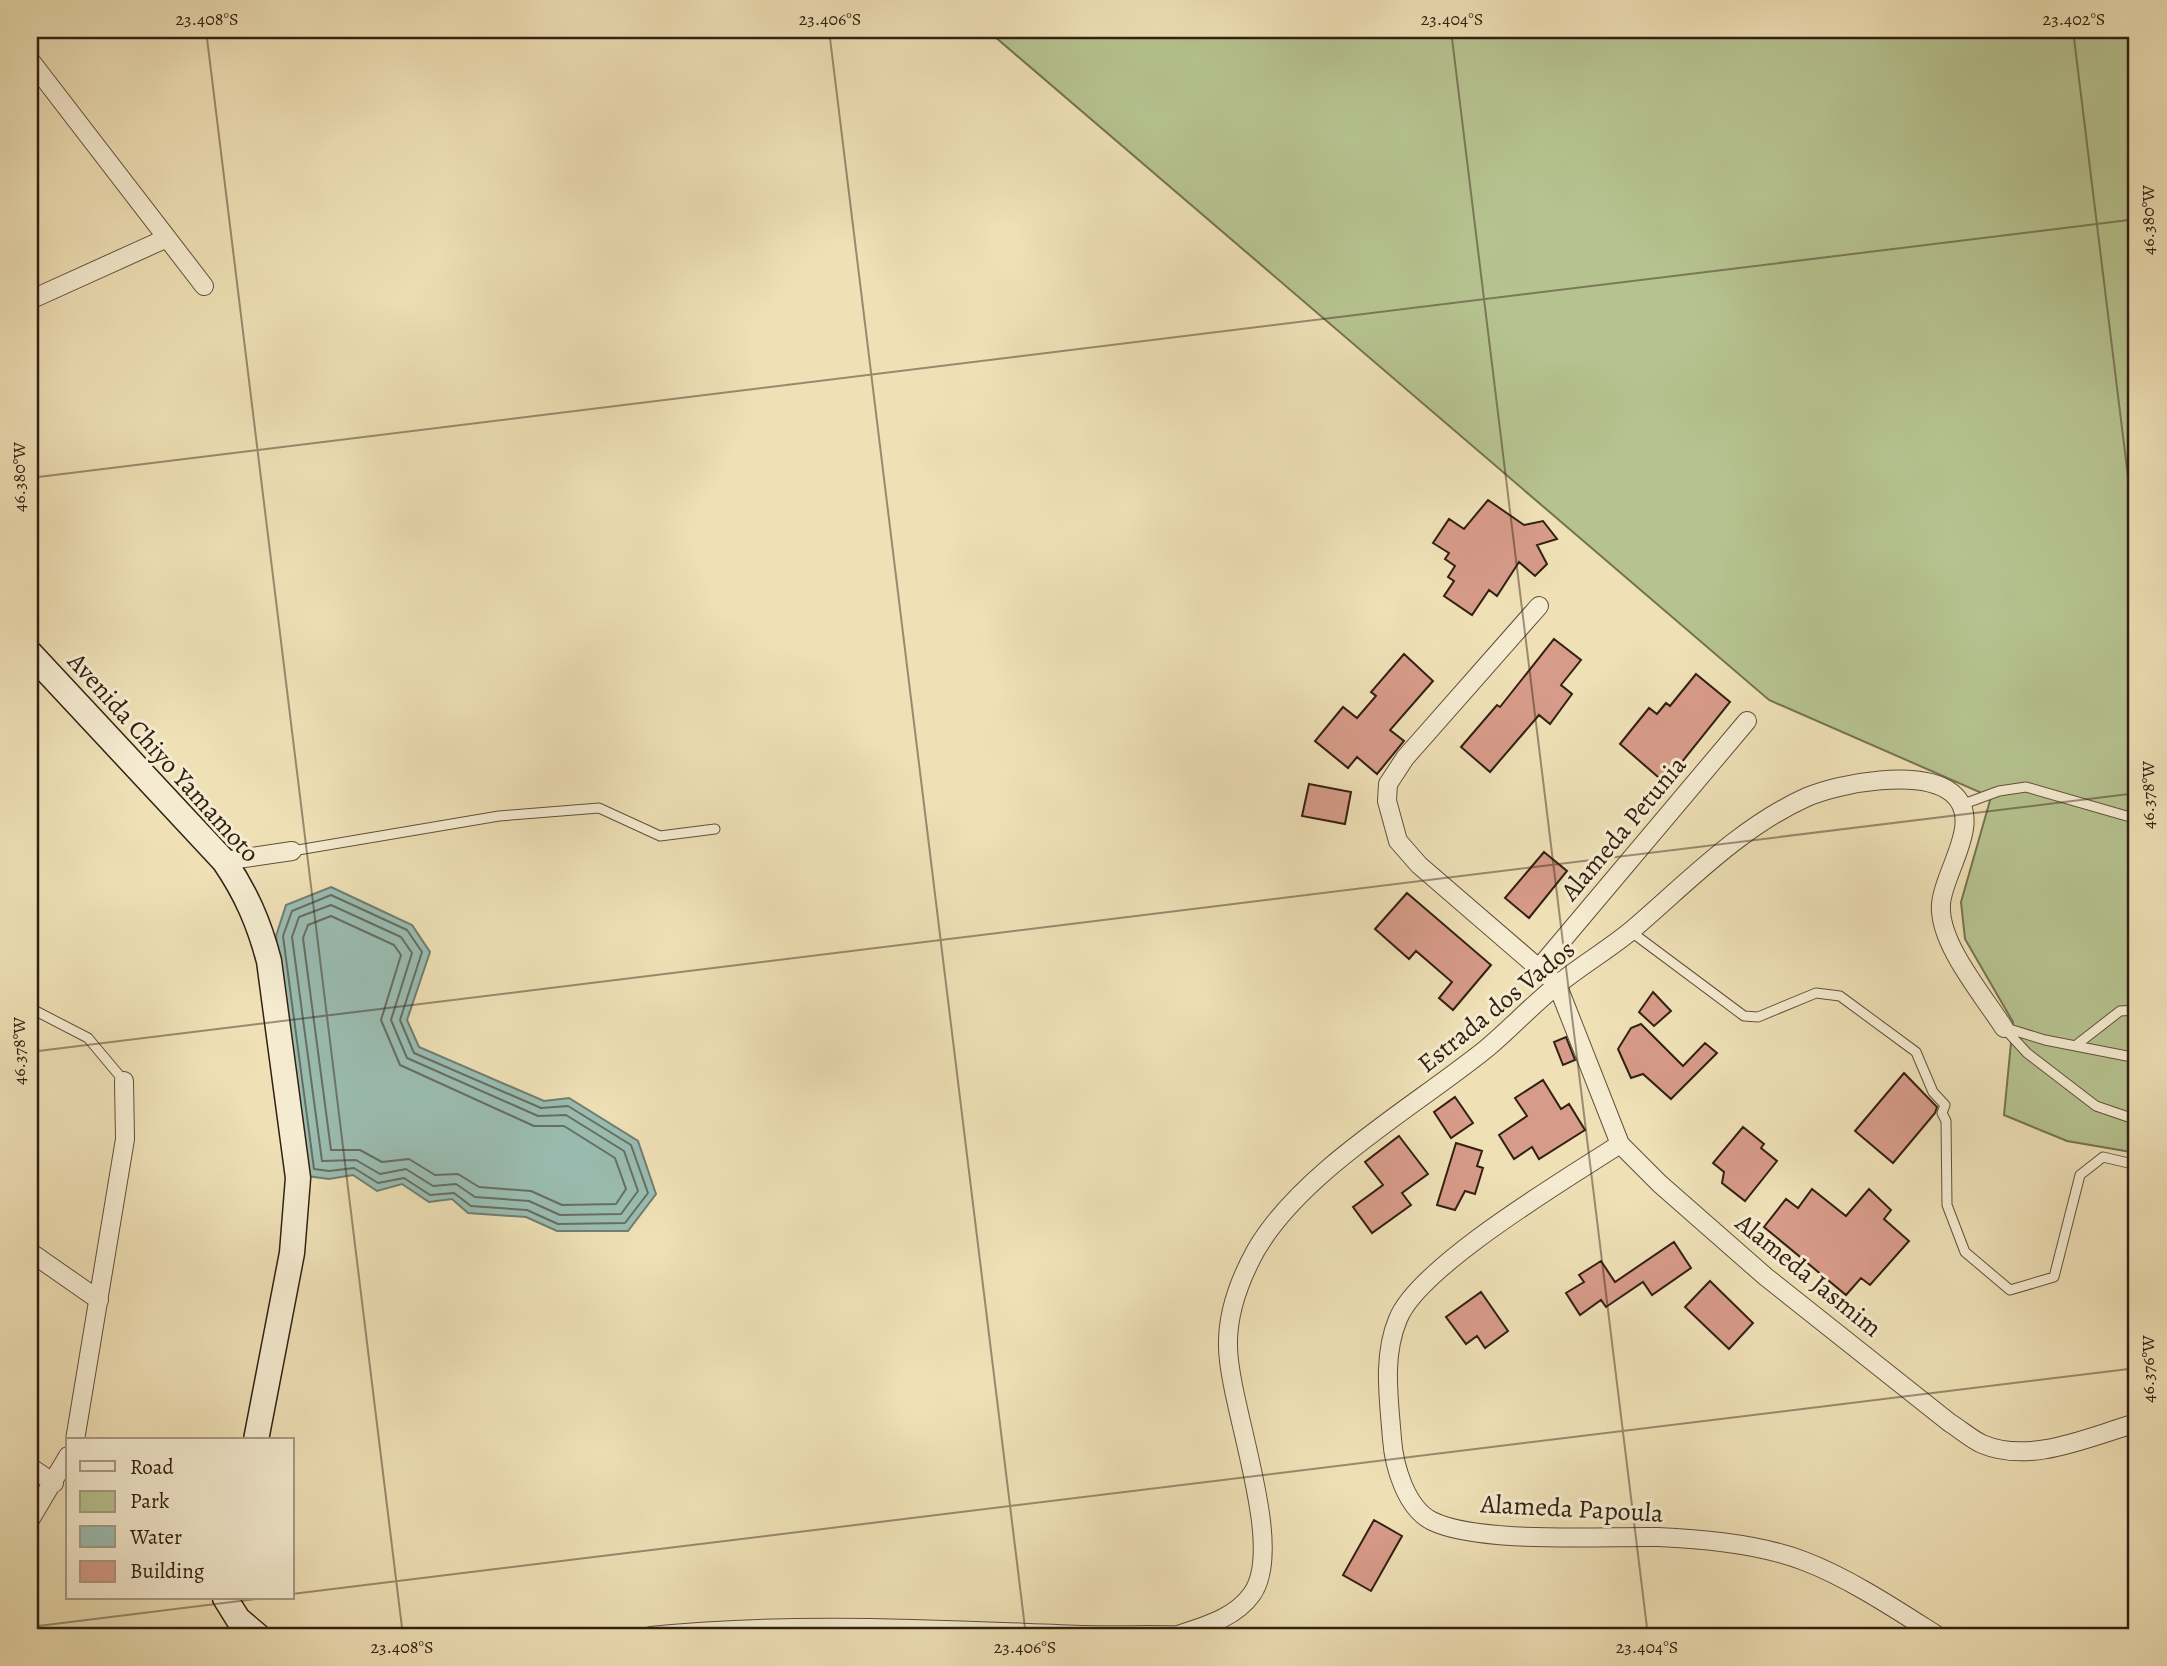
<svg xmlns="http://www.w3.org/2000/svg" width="2167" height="1666" viewBox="0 0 2167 1666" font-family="Alegreya,serif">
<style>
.green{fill:#b6c390;stroke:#747251;stroke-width:2}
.water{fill:#9abdb2;stroke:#707e72;stroke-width:2}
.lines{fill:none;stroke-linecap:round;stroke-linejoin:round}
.shore{stroke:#666e62;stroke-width:2}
.building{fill:#d79b89;stroke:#322012;stroke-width:2}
.lane-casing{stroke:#61503b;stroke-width:11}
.street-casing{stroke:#61503b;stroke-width:20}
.secondary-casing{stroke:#322012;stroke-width:27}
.lane{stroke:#f5ebd0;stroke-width:9}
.street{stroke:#f5ebd0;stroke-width:18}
.secondary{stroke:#f5ebd0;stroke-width:24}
.ticks{fill:none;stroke:#322012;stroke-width:2;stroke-opacity:0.45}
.labels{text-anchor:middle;stroke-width:6;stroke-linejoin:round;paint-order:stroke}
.street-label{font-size:26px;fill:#322012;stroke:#f5ebd0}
.neatline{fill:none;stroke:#322012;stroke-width:2.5}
.ticks-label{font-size:18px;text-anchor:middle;fill:#322012}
</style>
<rect width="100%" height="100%" fill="#efe0b6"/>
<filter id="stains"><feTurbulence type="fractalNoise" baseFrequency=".00286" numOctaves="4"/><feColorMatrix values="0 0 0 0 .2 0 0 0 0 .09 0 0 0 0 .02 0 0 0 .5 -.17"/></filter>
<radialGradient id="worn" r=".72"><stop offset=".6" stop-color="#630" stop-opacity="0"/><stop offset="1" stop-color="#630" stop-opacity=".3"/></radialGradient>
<!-- green -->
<path class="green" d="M987,30H2137V1153L2067,1141L2004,1115L2013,1022L1965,939L1961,902L1991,797L1769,700Z"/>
<!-- water -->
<path class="water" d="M331,887L412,925L430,952L407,1020L419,1047L544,1101L569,1098L638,1141L656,1194L628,1231H557L526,1217L468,1213L452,1199L429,1202L402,1184L377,1191L353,1175L329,1179L307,1176L276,936L286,905Z"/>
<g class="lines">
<!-- shore -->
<path class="shore" d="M331,895L407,930L422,952L400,1020L414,1053L541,1108L568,1106L631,1145L648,1193L625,1223L558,1224L527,1210L471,1206L454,1193L430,1195L404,1178L378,1183L354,1168L329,1171L314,1169L283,936L292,911Z
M331,905L401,937L412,953L391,1020L407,1058L538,1116L566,1115L624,1151L638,1191L621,1214L560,1215L529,1201L475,1197L456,1184L433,1186L406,1169L380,1174L356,1160L322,1161L292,937L299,917Z
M331,916L394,945L401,955L381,1020L400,1065L534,1126H564L615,1158L626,1189L616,1204L562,1205L531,1191L479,1187L458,1174L435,1175L409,1159L382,1162L360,1150H331L303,938L308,925Z"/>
</g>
<!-- building -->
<path class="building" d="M1488,500L1524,525L1543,521L1557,539L1537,545L1547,564L1535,576L1519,562L1497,596L1489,590L1472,615L1444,596L1454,581L1448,577L1455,566L1445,559L1449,553L1433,543L1449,519L1464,529Z
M1554,639L1581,660L1561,685L1572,694L1550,724L1539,715L1490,772L1461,747L1497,705L1500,707Z
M1404,654L1433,681L1390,730L1404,741L1377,774L1357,757L1348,768L1315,741L1343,707L1357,718L1376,696L1371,692Z
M1696,674L1730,702L1665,783L1620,744L1649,708L1657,714L1666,703L1670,706Z
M1309,784L1351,792L1345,824L1302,816Z
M1544,852L1567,871L1529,918L1505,898Z
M1407,893L1491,965L1453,1010L1439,998L1452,982L1416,951L1409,959L1375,929Z
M1653,992L1671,1011L1654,1026L1639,1012Z
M1641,1024L1683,1066L1705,1043L1717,1053L1671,1099L1643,1074L1631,1078L1618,1049L1631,1028Z
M1566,1037L1575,1060L1563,1065L1554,1042Z
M1904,1073L1937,1107L1935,1113L1893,1163L1855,1131Z
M1543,1080L1561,1109L1569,1104L1585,1130L1539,1159L1532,1147L1514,1159L1499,1135L1527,1116L1515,1098Z
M1455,1097L1473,1123L1451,1138L1434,1112Z
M1743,1127L1764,1144L1761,1148L1777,1161L1745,1201L1722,1183L1724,1172L1713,1163Z
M1399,1136L1428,1174L1402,1193L1411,1205L1372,1233L1353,1207L1383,1185L1365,1162Z
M1456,1143L1482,1151L1477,1166L1483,1168L1475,1194L1465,1191L1455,1210L1437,1205Z
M1812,1189L1846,1216L1869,1189L1891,1210L1884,1219L1909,1241L1870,1285L1861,1278L1846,1295L1764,1227L1786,1199L1798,1208Z
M1674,1242L1691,1268L1652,1295L1643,1282L1606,1307L1601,1300L1580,1315L1566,1293L1584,1282L1579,1275L1601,1261L1615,1282Z
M1710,1281L1753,1323L1729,1349L1685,1307Z
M1481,1292L1508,1331L1485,1348L1477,1336L1466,1344L1446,1317Z
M1374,1520L1402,1536L1371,1591L1343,1575Z"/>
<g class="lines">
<defs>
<path id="lane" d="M1961,805L1999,791L2026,787L2137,819
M292,851L499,816L599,808L660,836L715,829
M1630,931L1744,1016L1758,1017L1816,993L1840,996L1916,1052L1933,1092L1945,1105L1942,1113L1946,1121L1947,1205L1965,1252L2010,1290L2054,1277L2080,1175L2103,1157L2137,1165
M30,1008L88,1038L124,1081
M2004,1028L2027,1053L2096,1106L2137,1120
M2006,1028L2045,1040L2137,1058
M2075,1046L2120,1011L2137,1010"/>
<path id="street" d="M30,60L204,286
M30,300L167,238
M1539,606L1405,758L1388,784L1387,801L1398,841L1419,865L1557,984L1620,1144L1660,1184L1766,1277L1950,1423C1960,1429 1971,1439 1982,1444C2031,1465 2090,1436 2137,1423
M224,861L292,851
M1539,968L1747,721
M1620,1144C1568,1178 1419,1266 1398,1319C1382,1357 1389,1399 1392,1439C1394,1466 1406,1508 1432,1521C1479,1544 1602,1536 1658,1537C1706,1539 1760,1544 1804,1561C1849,1578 1897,1610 1938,1636
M30,1252L99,1300
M75,1440L125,1139L124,1081
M30,1467L54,1483
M30,1520L68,1456
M1178,1635C1205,1626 1235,1618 1252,1594C1286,1546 1229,1407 1228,1347C1227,1314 1240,1279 1256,1250C1302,1171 1414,1107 1486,1049C1510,1029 1531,1006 1556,986C1580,966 1608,950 1632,930C1687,883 1740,827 1807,797C1840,783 1921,768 1952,793C1985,820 1943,872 1941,904C1938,943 1983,995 2004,1028
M651,1636C797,1621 941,1630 1087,1635C1121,1636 1154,1634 1188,1636"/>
<path id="secondary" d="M30,653L224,861C246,893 259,923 269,961L298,1178L292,1253L256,1440
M225,1598L238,1619L258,1636"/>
</defs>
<!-- lane casing -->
<use href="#lane" class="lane-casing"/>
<!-- street casing -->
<use href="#street" class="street-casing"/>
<!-- secondary casing -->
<use href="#secondary" class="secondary-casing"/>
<!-- lane -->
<use href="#lane" class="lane"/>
<!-- street -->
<use href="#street" class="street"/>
<!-- secondary -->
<use href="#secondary" class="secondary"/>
</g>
<!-- ticks -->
<path class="ticks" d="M206,30L403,1636M829,30L1026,1636M1451,30L1648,1636M2073,30L2137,550M30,478L2137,219M30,1052L2137,793M292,1594L2137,1368M30,1627L265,1598"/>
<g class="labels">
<!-- street labels -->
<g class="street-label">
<text transform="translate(164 757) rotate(48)" y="9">Avenida Chiyo Yamamoto</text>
<text transform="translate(1623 828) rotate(-50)" y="9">Alameda Petunia</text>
<text transform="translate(1496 1006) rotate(-39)" y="9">Estrada dos Vados</text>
<text transform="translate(1809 1275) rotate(39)" y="9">Alameda Jasmim</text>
<text transform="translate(1572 1508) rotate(3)" y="9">Alameda Papoula</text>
</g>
</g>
<!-- margin -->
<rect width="2167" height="1666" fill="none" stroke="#efe0b6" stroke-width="77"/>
<!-- legend -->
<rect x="66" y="1438" width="228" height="161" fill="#f5ebd0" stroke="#a79a84" stroke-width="2"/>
<rect x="80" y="1461" width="35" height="10" fill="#f5ebd0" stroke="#a79a84" stroke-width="2"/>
<text x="130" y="1474" font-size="21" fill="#322012">Road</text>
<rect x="80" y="1491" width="35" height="21" fill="#b6c390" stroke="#a79a84" stroke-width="2"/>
<text x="130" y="1508" font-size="21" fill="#322012">Park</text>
<rect x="80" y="1526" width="35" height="21" fill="#9abdb2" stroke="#a79a84" stroke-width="2"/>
<text x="130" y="1544" font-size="21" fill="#322012">Water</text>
<rect x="80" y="1561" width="35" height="21" fill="#d79b89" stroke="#a79a84" stroke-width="2"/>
<text x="130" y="1578" font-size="21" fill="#322012">Building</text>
<rect x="38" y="38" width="2090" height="1590" class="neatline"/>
<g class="ticks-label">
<text x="207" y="25">23.408°S</text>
<text x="830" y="25">23.406°S</text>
<text x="1452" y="25">23.404°S</text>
<text x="2074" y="25">23.402°S</text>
<text transform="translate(2148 220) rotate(-90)" y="6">46.380°W</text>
<text transform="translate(19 477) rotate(-90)" y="6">46.380°W</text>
<text transform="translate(2148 795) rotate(-90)" y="6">46.378°W</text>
<text transform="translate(19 1051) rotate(-90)" y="6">46.378°W</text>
<text transform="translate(2148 1369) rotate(-90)" y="6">46.376°W</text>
<text x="402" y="1653">23.408°S</text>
<text x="1025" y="1653">23.406°S</text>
<text x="1647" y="1653">23.404°S</text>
</g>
<rect width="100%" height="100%" filter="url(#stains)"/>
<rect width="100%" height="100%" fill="url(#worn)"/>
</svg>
